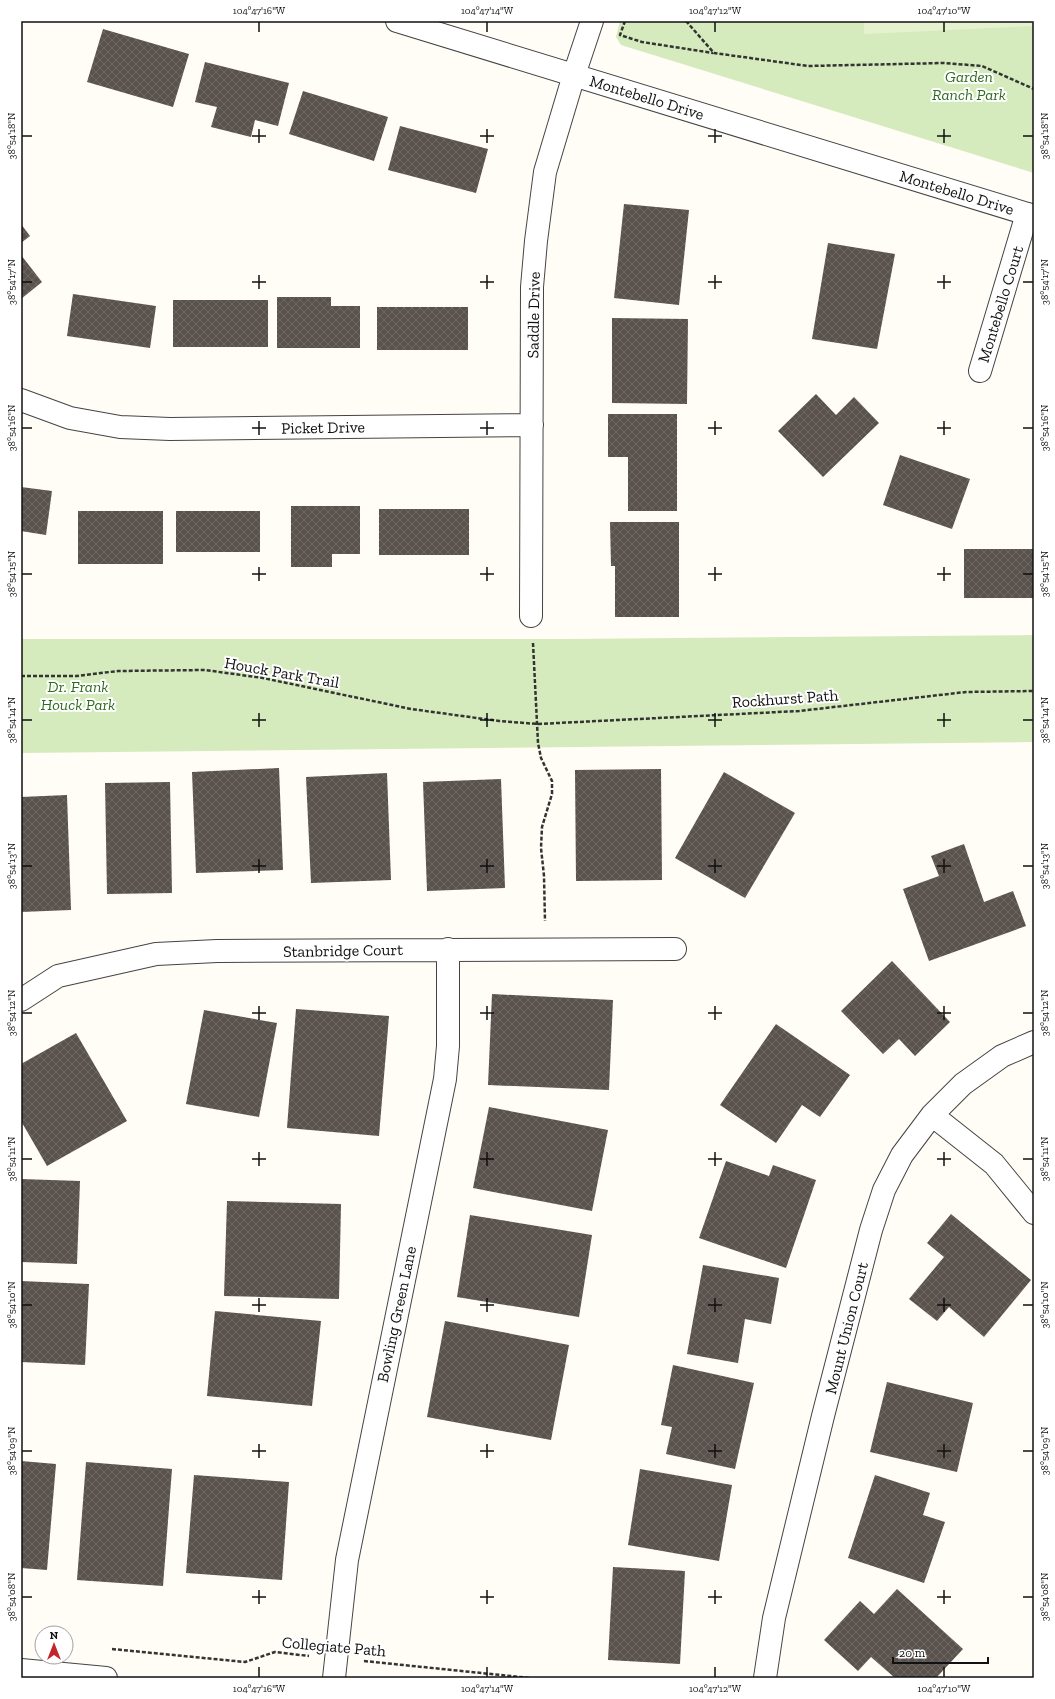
<svg xmlns="http://www.w3.org/2000/svg" width="1055" height="1699" viewBox="0 0 1055 1699" font-family="'Zilla Slab',serif">
<style>
.grass{fill:#d5ebbd}
.pitch{fill:#e6f2cf}
.building{fill:url(#building-cross-hatch)}
.lines{fill:none;stroke-linecap:round;stroke-linejoin:round}
.minor-casing{stroke:#444;stroke-width:24}
.tertiary-casing{stroke:#444;stroke-width:24}
.path{stroke:#333;stroke-width:2.5;stroke-dasharray:4 2;stroke-linecap:butt}
.minor{stroke:#fff;stroke-width:22}
.tertiary{stroke:#fff;stroke-width:22}
.ticks{fill:none;stroke:#111;stroke-width:1.5}
.labels{text-anchor:middle;stroke-width:4;stroke-linejoin:round;paint-order:stroke}
.park-label{font-size:16px;font-style:italic;fill:#2f6b1f;stroke:#fff}
.street-label{font-size:16px;fill:#111;stroke:#fff}
.neatline{fill:none;stroke:#111;stroke-width:1.5}
.ticks-label{font-size:10px;text-anchor:middle;fill:#111}
</style>
<defs>
<pattern id="building-cross-hatch" width="8" height="8" patternUnits="userSpaceOnUse"><rect width="8" height="8" fill="#5a524d"/><path d="M0 0l8 8M0 8l8-8" fill="none" stroke="#6d6662"/></pattern>
</defs>
<rect width="100%" height="100%" fill="#fffdf5"/>
<!-- grass -->
<path class="grass" d="M620,21H1034V173L621,45L616,37Z
M1034,635V742L21,753V639H568Z"/>
<!-- pitch -->
<path class="pitch" d="M864,21H1034V26L864,34Z"/>
<!-- building -->
<path class="building" d="M103,29L189,54L173,107L87,82Z
M205,62L289,83L278,126L255,120L251,137L211,127L217,107L195,102Z
M303,91L388,117L374,161L289,134Z
M400,126L488,149L476,193L388,170Z
M624,204L689,210L679,305L614,298Z
M21,224L30,236L21,243Z
M828,243L895,254L877,349L812,339Z
M21,255L42,282L21,299Z
M73,294L156,306L150,348L67,336Z
M277,297H331V306H360V348H277Z
M173,300H268V347H173Z
M377,307H468V350H377Z
M612,318L688,319L687,404L612,403Z
M816,394L836,415L854,397L879,423L823,477L778,431Z
M608,414H677V511H628V457H608Z
M900,455L970,479L952,529L883,505Z
M21,487L52,491L46,535L21,531Z
M291,506H360V554H332V567H291Z
M379,509H469V555H379Z
M78,511H163V564H78Z
M176,511H260V552H176Z
M610,522H679V617H615V566H611Z
M964,549H1034V598H964Z
M279,768L283,870L196,873L192,772Z
M661,769L662,880L576,881L575,770Z
M724,772L795,813L745,898L675,858Z
M387,773L391,880L311,883L306,777Z
M501,779L505,888L427,891L423,782Z
M170,782L172,893L107,894L105,783Z
M67,795L71,910L21,912V797Z
M964,844L984,902L1013,891L1026,926L929,961L903,889L939,876L931,856Z
M892,961L950,1022L915,1056L899,1039L883,1054L841,1011Z
M492,994L613,1000L609,1090L488,1085Z
M296,1009L389,1016L379,1136L287,1128Z
M204,1010L277,1023L259,1117L186,1104Z
M776,1024L850,1075L820,1117L802,1105L776,1143L720,1105Z
M76,1033L127,1121L47,1166L21,1121V1064Z
M489,1107L608,1130L592,1211L473,1188Z
M726,1161L769,1176L773,1165L816,1180L786,1268L699,1238Z
M21,1179L80,1181L77,1264L21,1262Z
M227,1201L341,1204L339,1299L224,1296Z
M951,1214L1031,1280L984,1337L949,1307L937,1321L909,1299L944,1257L927,1243Z
M470,1215L592,1235L579,1317L457,1297Z
M703,1265L779,1278L771,1324L745,1319L738,1363L687,1354Z
M21,1281L89,1284L85,1365L21,1362Z
M215,1311L321,1321L312,1406L207,1396Z
M445,1321L569,1345L551,1440L427,1417Z
M673,1365L754,1383L735,1469L666,1454L672,1427L661,1425Z
M887,1382L973,1403L957,1472L870,1452Z
M21,1461L56,1464L47,1570L21,1568Z
M86,1462L172,1469L163,1586L77,1580Z
M640,1469L732,1485L719,1561L628,1545Z
M194,1475L289,1482L282,1580L186,1573Z
M875,1475L930,1493L923,1515L945,1522L924,1583L848,1558Z
M613,1567L685,1571L680,1664L608,1660Z
M897,1589L963,1649L936,1678H895L871,1657L858,1671L824,1640L860,1601L874,1614Z"/>
<g class="lines">
<defs>
<path id="minor" d="M980,371L1027,214
M21,400L70,418L120,427L170,429L532,425
M531,616L532,287L536,241L545,172L574,75L592,21
M21,1000L58,976L156,954L217,951L675,949
M932,1115L994,1164L1034,1213
M21,1670L106,1678
M334,1678L347,1560L445,1079L448,1046V949
M765,1678L774,1618L823,1416L871,1230L884,1190L902,1155L932,1115L963,1084L1002,1056L1034,1042"/>
<path id="tertiary" d="M397,21L1034,216"/>
</defs>
<!-- minor casing -->
<use href="#minor" class="minor-casing"/>
<!-- tertiary casing -->
<use href="#tertiary" class="tertiary-casing"/>
<!-- path -->
<path class="path" d="M625,21L620,35L642,42L713,53
M686,21L714,53L808,66L944,63L982,66L1034,89
M533,643L538,743L541,758L552,781V794L542,827L541,848L544,876L545,921
M21,676H77L118,671L205,670L263,678L411,709L499,721L538,724L799,711L966,692L1034,691
M112,1649L245,1662L275,1652L309,1656
M364,1661L530,1678"/>
<!-- minor -->
<use href="#minor" class="minor"/>
<!-- tertiary -->
<use href="#tertiary" class="tertiary"/>
</g>
<!-- ticks -->
<path class="ticks" d="M259,22V32M487,22V32M715,22V32M944,22V32M259,129V143M487,129V143M715,129V143M944,129V143M22,136H32M252,136H266M480,136H494M708,136H722M937,136H951M1023,136H1033M259,275V289M487,275V289M715,275V289M944,275V289M22,282H32M252,282H266M480,282H494M708,282H722M937,282H951M1023,282H1033M259,421V435M487,421V435M715,421V435M944,421V435M22,428H32M252,428H266M480,428H494M708,428H722M937,428H951M1023,428H1033M259,567V581M487,567V581M715,567V581M944,567V581M22,574H32M252,574H266M480,574H494M708,574H722M937,574H951M1023,574H1033M259,713V727M487,713V727M715,713V727M944,713V727M22,720H32M252,720H266M480,720H494M708,720H722M937,720H951M1023,720H1033M259,859V873M487,859V873M715,859V873M944,859V873M22,866H32M252,866H266M480,866H494M708,866H722M937,866H951M1023,866H1033M259,1006V1020M487,1006V1020M715,1006V1020M944,1006V1020M22,1013H32M252,1013H266M480,1013H494M708,1013H722M937,1013H951M1023,1013H1033M259,1152V1166M487,1152V1166M715,1152V1166M944,1152V1166M22,1159H32M252,1159H266M480,1159H494M708,1159H722M937,1159H951M1023,1159H1033M259,1298V1312M487,1298V1312M715,1298V1312M944,1298V1312M22,1305H32M252,1305H266M480,1305H494M708,1305H722M937,1305H951M1023,1305H1033M259,1444V1458M487,1444V1458M715,1444V1458M944,1444V1458M22,1451H32M252,1451H266M480,1451H494M708,1451H722M937,1451H951M1023,1451H1033M259,1590V1604M487,1590V1604M715,1590V1604M944,1590V1604M22,1597H32M252,1597H266M480,1597H494M708,1597H722M937,1597H951M1023,1597H1033M259,1667V1677M487,1667V1677M715,1667V1677M944,1667V1677"/>
<g class="labels">
<!-- park labels -->
<g class="park-label">
<text x="969" y="82">Garden<tspan x="969" dy="18">Ranch Park</tspan></text>
<text x="78" y="692">Dr. Frank<tspan x="78" dy="18">Houck Park</tspan></text>
</g>
<!-- street labels -->
<g class="street-label">
<text transform="translate(647 97) rotate(17)" y="6">Montebello Drive</text>
<text transform="translate(957 192) rotate(17)" y="6">Montebello Drive</text>
<text transform="translate(1000 304) rotate(-73)" y="6">Montebello Court</text>
<text transform="translate(533 315) rotate(-89)" y="6">Saddle Drive</text>
<text transform="translate(323 427) rotate(-1)" y="6">Picket Drive</text>
<text transform="translate(282 672) rotate(10)" y="6">Houck Park Trail</text>
<text transform="translate(785 698) rotate(-4)" y="6">Rockhurst Path</text>
<text transform="translate(343 950) rotate(-1)" y="6">Stanbridge Court</text>
<text transform="translate(396 1314) rotate(-78)" y="6">Bowling Green Lane</text>
<text transform="translate(846 1328) rotate(-76)" y="6">Mount Union Court</text>
<text transform="translate(334 1646) rotate(5)" y="6">Collegiate Path</text>
</g>
</g>
<!-- border -->
<rect width="1055" height="1699" fill="none" stroke="#ffffff" stroke-width="44"/>
<!-- north arrow -->
<g transform="translate(54 1645)"><circle r="19" fill="#ffffff" stroke="#a0a0a0"/>
<path d="M0-3L7 15L0 10L-7 15Z" fill="#c4262e"/>
<text y="-6" font-size="11" font-weight="bold" text-anchor="middle" fill="#111111">N</text>
</g>
<!-- scale -->
<path d="M893 1657v6h95v-6" fill="none" stroke="#111111" stroke-width="2"/>
<text x="899" y="1657" font-size="12" fill="#111111" stroke="#ffffff" stroke-width="3" paint-order="stroke">20 m</text>
<rect x="22" y="22" width="1011" height="1655" class="neatline"/>
<g class="ticks-label">
<text x="259" y="14">104°47'16"W</text>
<text x="487" y="14">104°47'14"W</text>
<text x="715" y="14">104°47'12"W</text>
<text x="944" y="14">104°47'10"W</text>
<text transform="translate(11 136) rotate(-90)" y="4">38°54'18"N</text>
<text transform="translate(1044 136) rotate(-90)" y="4">38°54'18"N</text>
<text transform="translate(11 282) rotate(-90)" y="4">38°54'17"N</text>
<text transform="translate(1044 282) rotate(-90)" y="4">38°54'17"N</text>
<text transform="translate(11 428) rotate(-90)" y="4">38°54'16"N</text>
<text transform="translate(1044 428) rotate(-90)" y="4">38°54'16"N</text>
<text transform="translate(11 574) rotate(-90)" y="4">38°54'15"N</text>
<text transform="translate(1044 574) rotate(-90)" y="4">38°54'15"N</text>
<text transform="translate(11 720) rotate(-90)" y="4">38°54'14"N</text>
<text transform="translate(1044 720) rotate(-90)" y="4">38°54'14"N</text>
<text transform="translate(11 866) rotate(-90)" y="4">38°54'13"N</text>
<text transform="translate(1044 866) rotate(-90)" y="4">38°54'13"N</text>
<text transform="translate(11 1013) rotate(-90)" y="4">38°54'12"N</text>
<text transform="translate(1044 1013) rotate(-90)" y="4">38°54'12"N</text>
<text transform="translate(11 1159) rotate(-90)" y="4">38°54'11"N</text>
<text transform="translate(1044 1159) rotate(-90)" y="4">38°54'11"N</text>
<text transform="translate(11 1305) rotate(-90)" y="4">38°54'10"N</text>
<text transform="translate(1044 1305) rotate(-90)" y="4">38°54'10"N</text>
<text transform="translate(11 1451) rotate(-90)" y="4">38°54'09"N</text>
<text transform="translate(1044 1451) rotate(-90)" y="4">38°54'09"N</text>
<text transform="translate(11 1597) rotate(-90)" y="4">38°54'08"N</text>
<text transform="translate(1044 1597) rotate(-90)" y="4">38°54'08"N</text>
<text x="259" y="1692">104°47'16"W</text>
<text x="487" y="1692">104°47'14"W</text>
<text x="715" y="1692">104°47'12"W</text>
<text x="944" y="1692">104°47'10"W</text>
</g>
</svg>
